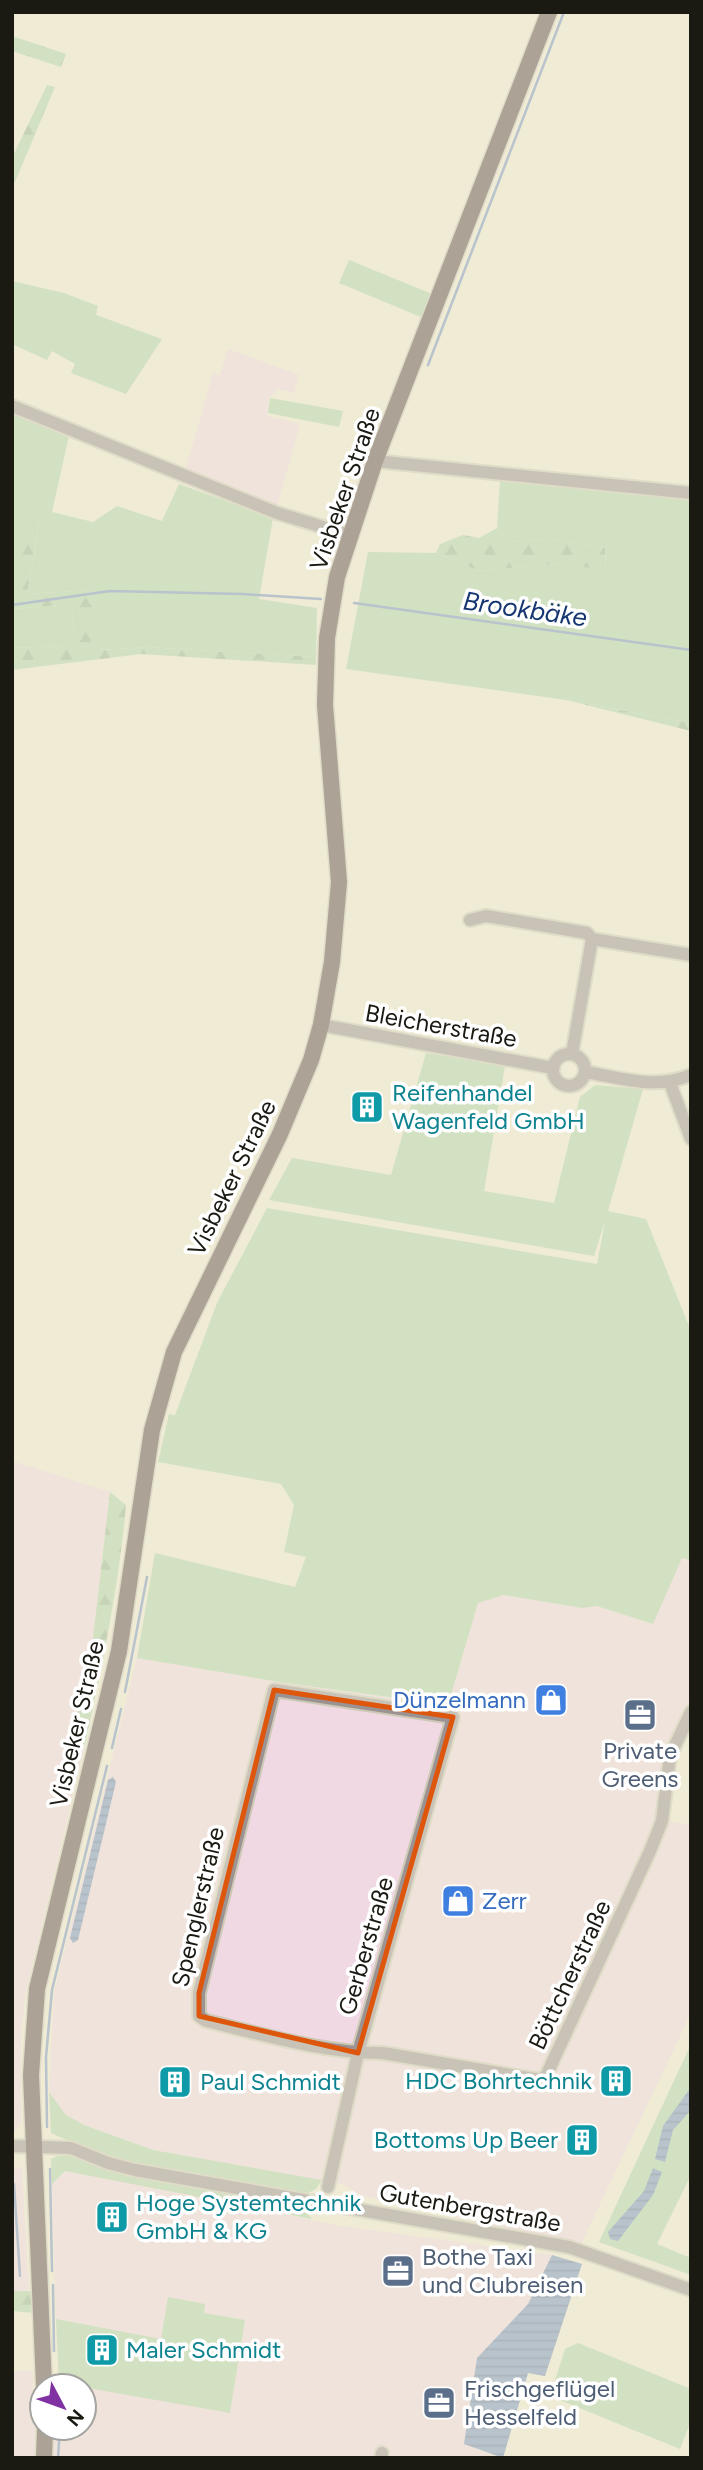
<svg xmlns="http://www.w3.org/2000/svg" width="703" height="2470" viewBox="0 0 703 2470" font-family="Figtree,sans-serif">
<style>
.industrial{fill:#f1d9e3}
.grass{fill:#b0d5aa}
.forest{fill:url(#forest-firs)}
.water{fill:url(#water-rules)}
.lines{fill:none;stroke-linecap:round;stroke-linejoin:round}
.stream{stroke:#7692c2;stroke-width:2.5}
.minor-casing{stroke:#cdc9b7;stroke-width:16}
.major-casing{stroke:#cdc9b7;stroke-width:19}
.minor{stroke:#9c9292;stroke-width:12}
.major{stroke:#5b4a4b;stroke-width:16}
.marked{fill:none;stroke:#de560c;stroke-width:5;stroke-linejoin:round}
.labels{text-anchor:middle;stroke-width:7;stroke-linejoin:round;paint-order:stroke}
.street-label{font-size:24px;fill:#1a1912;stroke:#fff}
.culture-label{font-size:24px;fill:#0d838f;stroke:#fff;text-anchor:start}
.shop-label{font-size:24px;fill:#366cbe;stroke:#fff;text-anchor:end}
.service-label{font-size:24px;fill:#4e5e75;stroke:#fff;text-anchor:start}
.water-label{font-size:26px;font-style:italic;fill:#153671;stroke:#fff}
</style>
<defs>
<pattern id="forest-firs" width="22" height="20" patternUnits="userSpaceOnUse" patternTransform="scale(1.75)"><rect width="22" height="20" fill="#b0d5aa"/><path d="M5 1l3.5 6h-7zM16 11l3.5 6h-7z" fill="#97b691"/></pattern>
<pattern id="water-rules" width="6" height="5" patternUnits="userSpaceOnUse" patternTransform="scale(1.75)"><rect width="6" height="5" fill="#7692c2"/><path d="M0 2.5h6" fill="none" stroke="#60769c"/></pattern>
</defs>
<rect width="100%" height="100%" fill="#efebd6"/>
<!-- industrial -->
<path class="industrial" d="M228,349L299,375L294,393L278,389L270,397L267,416L300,424L277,506L185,472L213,373L220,375Z
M12,1461L110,1492L93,1638L72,1742L85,1745L25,1995L21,2042V2124L12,2134Z
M682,1558L691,1560V1698L673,1737L662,1746L663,1780L658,1819L691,1825V2013L581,2244L363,2196L342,2184L153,2150L84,2125L66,2115L49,2092L54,1992L137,1658L285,1683L448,1705L478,1603L504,1595L582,1608L597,1606L652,1624Z
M12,2166L22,2168L29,2291H12Z
M65,2171L192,2193L334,2225L552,2255L528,2304L477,2358L464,2443L496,2458H12V2371H33V2390L42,2388V2428H84V2387L230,2412L245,2320L204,2313L205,2304L168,2297L161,2340L56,2319L52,2184Z"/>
<!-- grass -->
<path class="grass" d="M349,260L432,294L421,317L339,283Z
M12,281L64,293L98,306L96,315L162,339L126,394L71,373L75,364L52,351L47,360L12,344Z
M270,398L343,411L339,427L268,413Z
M12,411L69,436L52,512L93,522L117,506L162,521L179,484L273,518L259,599L317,608L316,657L145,647L101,650L92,590L27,594L39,523L12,520Z
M500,480L691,499V723L566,700L346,669L368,552L436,553L479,571L563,563L606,570L605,548L549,539L509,542L497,528Z
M60,605L72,610L74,635L65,646L12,648V609Z
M426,1053L505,1066L484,1191L554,1203L580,1097L595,1085L643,1089L608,1211L646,1219L691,1331V1560L682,1558L653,1624L597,1606L582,1608L504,1595L478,1603L448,1705L285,1683L137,1658L155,1553L295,1587L306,1557L284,1552L294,1505L281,1484L158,1462L169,1414L175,1415L217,1303L267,1208L597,1264L605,1221L594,1256L269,1200L292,1158L391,1175Z
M691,2044V2175L657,2244L691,2258V2275L599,2242Z
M49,2092L66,2115L84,2125L153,2150L322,2180L316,2189L308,2193L109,2159L51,2133Z
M57,2156H69L133,2176L300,2206L312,2219L65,2171L52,2184L51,2159Z
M168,2297L205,2304L204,2313L245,2320L230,2413L59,2383L56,2319L161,2339Z
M578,2343L691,2389V2421L680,2449L550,2396L565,2349Z"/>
<!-- forest -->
<path class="forest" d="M12,36L66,54L61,67L12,51Z
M47,85L55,87L12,189V158Z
M12,520L39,522L27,594L92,590L102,650L145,647L316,657V665L141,654L12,670V648L65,646L74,635L72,610L60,605L12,609Z
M497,528L509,542L549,539L605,548L606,571L563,563L479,571L436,553L440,544L463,535L479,538Z
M566,700L691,723V731Z
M110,1492L126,1505C119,1587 102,1665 85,1745L72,1742L93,1638Z
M12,2291H32L34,2313L12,2311Z"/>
<!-- water -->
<path class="water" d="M113,1777L116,1782L78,1940L73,1943L70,1938L108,1780Z
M691,2087V2110L673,2130L665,2162L655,2159L663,2126Z
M653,2168L662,2172L653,2195L618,2241L610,2239L608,2232L644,2191Z
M552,2255L582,2264L545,2376L528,2373L503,2458L464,2444L477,2358L528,2304Z"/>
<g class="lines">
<!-- stream -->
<path class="stream" d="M428,365L564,12
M354,603L691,650
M12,605L110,591L242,594L321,599
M125,1692L147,1577
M112,1748L121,1709
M47,2127L46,2057L52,1990L107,1766
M50,2169L52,2271
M14,2184L20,2276
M53,2285L54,2351
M57,2376L58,2386
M58,2458L60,2428"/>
<defs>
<path id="minor" d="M12,406L277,513L349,535
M375,461L691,493
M470,920L486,916L587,933L592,939L691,955
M321,1025L553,1068
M572,1054L592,939
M553 1070a16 16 0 1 1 32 0a16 16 0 1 1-32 0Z
M585,1072C622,1078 655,1090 691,1075
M670,1083L691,1139
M12,2146L71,2148L108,2163L135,2170L569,2247L691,2290
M328,2187L358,2053L453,1717L274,1690L199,1993V2016L206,2021C264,2035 323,2053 383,2053L540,2080L546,2076L650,1851L662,1821L670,1756L691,1712
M381,2458L382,2453"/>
<path id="major" d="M44,2386L31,2075L37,1989L119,1651L152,1430L174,1352L280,1134L311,1060L321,1025L332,962L339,882L325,705L327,638L337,577L375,461L549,12
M44,2458L45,2428"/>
</defs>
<!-- minor casing -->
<use href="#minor" class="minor-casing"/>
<!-- major casing -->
<use href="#major" class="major-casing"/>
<!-- minor -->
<use href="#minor" class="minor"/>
<!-- major -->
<use href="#major" class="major"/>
</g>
<!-- marked area -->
<path d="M0 0H703V2470H0ZM274,1690L453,1717L358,2053L199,2016V1993Z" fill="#efebd6" fill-opacity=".55" fill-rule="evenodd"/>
<path class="marked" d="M274,1690L453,1717L358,2053L199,2016V1993Z"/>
<!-- icons -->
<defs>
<symbol id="building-square" viewBox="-11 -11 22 22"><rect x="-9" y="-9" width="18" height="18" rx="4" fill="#0f9aa8" stroke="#fff"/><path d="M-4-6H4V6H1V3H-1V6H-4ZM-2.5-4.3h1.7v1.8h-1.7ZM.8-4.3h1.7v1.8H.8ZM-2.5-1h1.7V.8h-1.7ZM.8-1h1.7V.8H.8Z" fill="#fff"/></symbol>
<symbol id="shop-square" viewBox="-11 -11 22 22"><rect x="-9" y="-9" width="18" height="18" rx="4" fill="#3f7fe0" stroke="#fff"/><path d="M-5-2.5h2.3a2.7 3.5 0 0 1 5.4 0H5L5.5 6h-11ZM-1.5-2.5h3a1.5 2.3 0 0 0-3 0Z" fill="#fff"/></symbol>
<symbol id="office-square" viewBox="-11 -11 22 22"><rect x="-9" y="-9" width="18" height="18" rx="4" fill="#5c6f8a" stroke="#fff"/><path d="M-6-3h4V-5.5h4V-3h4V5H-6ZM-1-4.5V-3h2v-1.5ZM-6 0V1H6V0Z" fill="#fff"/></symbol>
</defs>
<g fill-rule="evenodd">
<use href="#building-square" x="348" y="1088" width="38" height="38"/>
<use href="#shop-square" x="532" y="1681" width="38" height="38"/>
<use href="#office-square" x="621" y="1696" width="38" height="38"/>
<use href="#shop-square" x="439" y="1882" width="38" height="38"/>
<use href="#building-square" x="597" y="2062" width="38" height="38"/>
<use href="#building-square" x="156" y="2063" width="38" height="38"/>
<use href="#building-square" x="563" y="2121" width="38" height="38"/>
<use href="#building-square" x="93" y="2198" width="38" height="38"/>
<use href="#office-square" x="379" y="2252" width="38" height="38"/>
<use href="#building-square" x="83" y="2331" width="38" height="38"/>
<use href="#office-square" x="420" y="2384" width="38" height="38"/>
</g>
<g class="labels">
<!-- street labels -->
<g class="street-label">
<text transform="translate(345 489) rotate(-71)" y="8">Visbeker Straße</text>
<text transform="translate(441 1026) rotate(10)" y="8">Bleicherstraße</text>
<text transform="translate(232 1178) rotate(-64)" y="8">Visbeker Straße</text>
<text transform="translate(77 1724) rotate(-77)" y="8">Visbeker Straße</text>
<text transform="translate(198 1907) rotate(-77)" y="8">Spenglerstraße</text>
<text transform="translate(366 1946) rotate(-74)" y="8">Gerberstraße</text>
<text transform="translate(570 1975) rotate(-65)" y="8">Böttcherstraße</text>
<text transform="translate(470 2208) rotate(10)" y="8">Gutenbergstraße</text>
</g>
<!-- culture labels -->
<g class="culture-label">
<text x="392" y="1101">Reifenhandel<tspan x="392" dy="28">Wagenfeld GmbH</tspan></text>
<text x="592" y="2089" text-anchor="end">HDC Bohrtechnik</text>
<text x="200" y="2090">Paul Schmidt</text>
<text x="558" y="2148" text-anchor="end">Bottoms Up Beer</text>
<text x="136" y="2211">Hoge Systemtechnik<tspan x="136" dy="28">GmbH &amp; KG</tspan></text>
<text x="126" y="2358">Maler Schmidt</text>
</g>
<!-- shop labels -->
<g class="shop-label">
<text x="526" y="1708">Dünzelmann</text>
<text x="482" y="1909" text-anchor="start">Zerr</text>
</g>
<!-- service labels -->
<g class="service-label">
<text x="640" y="1759" text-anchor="middle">Private<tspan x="640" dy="28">Greens</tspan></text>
<text x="422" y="2265">Bothe Taxi<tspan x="422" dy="28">und Clubreisen</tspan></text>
<text x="464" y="2397">Frischgeflügel<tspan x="464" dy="28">Hesselfeld</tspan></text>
</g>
<!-- water labels -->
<g class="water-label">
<text transform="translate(525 609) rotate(8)" y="9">Brookbäke</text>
</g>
</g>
<!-- border -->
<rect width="703" height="2470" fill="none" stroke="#1a1912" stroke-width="28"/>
<!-- north arrow -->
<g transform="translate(63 2407) rotate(131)"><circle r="33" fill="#ffffff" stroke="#a3a3a0" stroke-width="2"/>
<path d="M0-5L12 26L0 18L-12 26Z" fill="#8031a2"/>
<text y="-10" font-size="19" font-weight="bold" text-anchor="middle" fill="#1a1912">N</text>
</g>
</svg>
